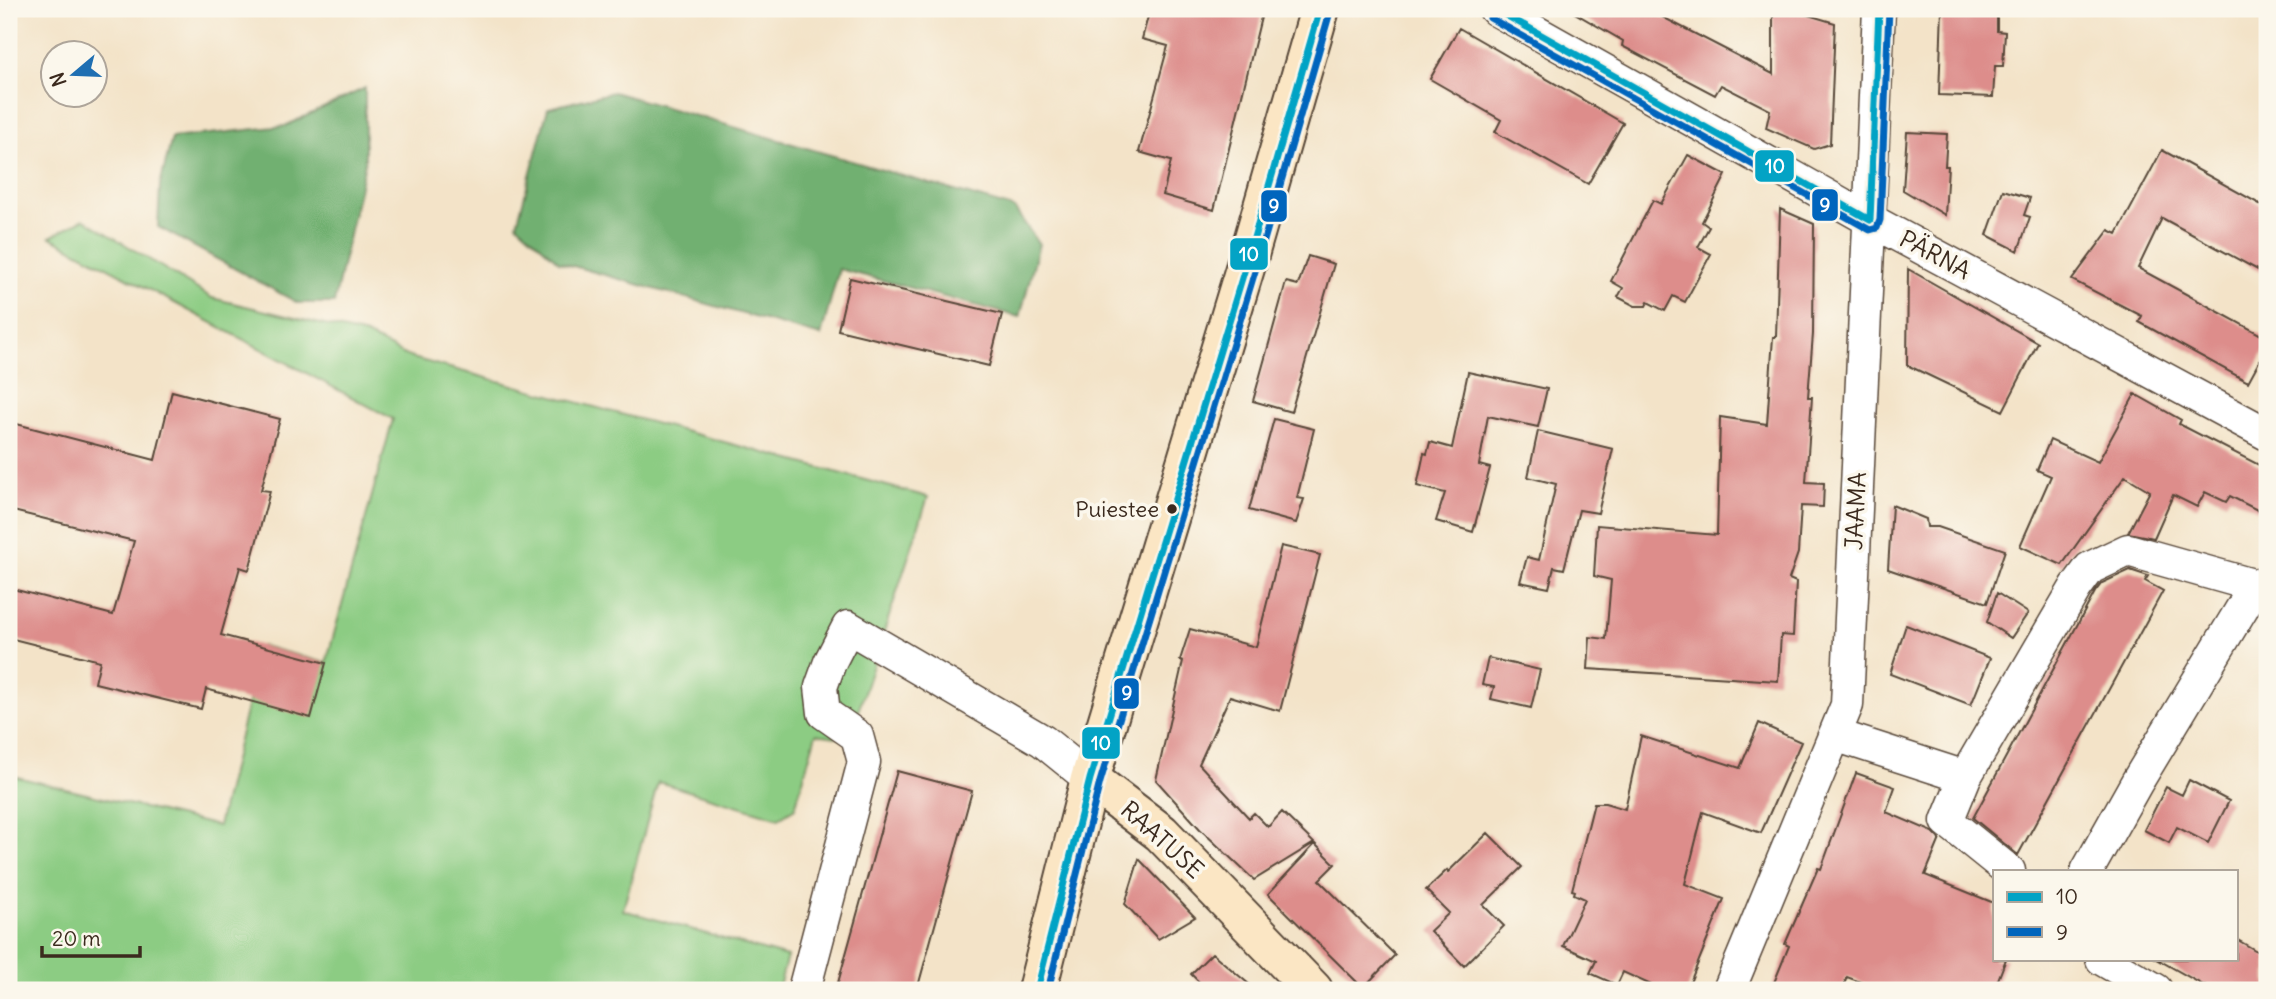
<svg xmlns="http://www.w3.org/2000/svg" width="2276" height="999" viewBox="0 0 2276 999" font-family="Delius,sans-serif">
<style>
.green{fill:#8ccc83;stroke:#647b50;stroke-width:2}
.forest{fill:#71b071;stroke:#566d48;stroke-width:2}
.building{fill:#dd8d8b}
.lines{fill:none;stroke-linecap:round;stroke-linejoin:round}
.street-casing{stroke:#574638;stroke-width:35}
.secondary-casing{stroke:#574638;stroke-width:42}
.street{stroke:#fff;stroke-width:32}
.secondary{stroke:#fbe6c4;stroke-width:38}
.bus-1-casing{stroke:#fbf7ec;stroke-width:12}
.bus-2-casing{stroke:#fbf7ec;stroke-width:12}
.bus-1{stroke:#03a3c5;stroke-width:7}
.bus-2{stroke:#0065bd;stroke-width:7}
.bus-dot{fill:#3b2a1e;stroke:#fbf7ec;stroke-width:2.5}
.labels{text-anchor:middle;stroke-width:7;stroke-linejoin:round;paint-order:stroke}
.bus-label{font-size:22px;fill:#3b2a1e;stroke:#fbf7ec;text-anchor:end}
.street-label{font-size:24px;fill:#3b2a1e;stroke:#fbf7ec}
.line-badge{stroke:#fbf7ec;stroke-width:2.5}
.badge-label{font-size:19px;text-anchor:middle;font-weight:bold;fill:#fff}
</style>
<rect width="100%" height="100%" fill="#fbf7ec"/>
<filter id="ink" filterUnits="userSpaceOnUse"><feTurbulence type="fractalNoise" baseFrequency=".0143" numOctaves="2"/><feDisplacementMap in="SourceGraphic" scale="14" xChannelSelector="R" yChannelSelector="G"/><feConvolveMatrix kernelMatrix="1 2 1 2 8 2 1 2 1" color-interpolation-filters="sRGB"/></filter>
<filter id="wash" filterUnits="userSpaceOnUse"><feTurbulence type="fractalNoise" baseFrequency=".00686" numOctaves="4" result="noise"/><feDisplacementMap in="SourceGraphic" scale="28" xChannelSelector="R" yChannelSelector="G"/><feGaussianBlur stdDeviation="1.57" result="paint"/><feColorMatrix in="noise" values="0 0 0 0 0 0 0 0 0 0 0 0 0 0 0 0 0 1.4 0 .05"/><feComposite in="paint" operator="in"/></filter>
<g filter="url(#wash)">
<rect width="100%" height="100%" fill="#f3e3c8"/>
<!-- green -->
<path class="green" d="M84,219L212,298L366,335L409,357L928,497L849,739L816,734L795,808L779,818L658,782L623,910L787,957L778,990H9V775L218,826L262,646L326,663L393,419L50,237Z"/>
<!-- forest -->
<path class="forest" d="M365,88V163L334,303H298L158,227L160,185L172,138L285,126Z
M613,92L1014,208L1039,244L1020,317L839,269L821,336L559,262L517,224L548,108Z"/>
<g id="blocks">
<!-- building -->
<path class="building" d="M1150,9H1263L1214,210L1163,195L1171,161L1139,152L1168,46L1142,39Z
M1568,9H1647L1773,74V9H1788L1835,23L1830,144L1814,149L1766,128L1770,110L1721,85L1715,95L1622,46L1623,41Z
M1942,9H1997V31L2005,32L2003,66H1995L1993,97L1939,95Z
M1459,28L1623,123L1588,184L1495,132L1501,120L1430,79Z
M1907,132L1947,134L1945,166H1948L1945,215L1903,190Z
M2162,150L2267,208V275L2162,218L2138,268L2267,338V347L2248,382L2139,322L2142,316L2072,280L2109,230L2117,234Z
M1688,155L1726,175L1702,222L1709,227L1698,247L1711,254L1685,302L1673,296L1665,311L1648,302L1646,306H1635L1618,297L1623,288L1611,281L1653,200L1661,204Z
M2003,190L2030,198L2024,215L2030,217L2018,251L1987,235Z
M1780,209L1814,224L1813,334L1808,397H1812L1806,482L1824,483L1823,507L1801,506L1798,553L1789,579L1796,582L1793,636L1781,635L1778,681L1588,669L1590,637L1606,639L1611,580L1594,576L1597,525L1717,535L1720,417L1767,424L1773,337H1776Z
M1308,256L1334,264L1291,412L1253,401L1286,282L1298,285Z
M1908,269L2038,343L2003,411L1907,365Z
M850,278L1002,314L989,366L838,330Z
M1468,372L1547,389L1538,427L1488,416L1479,465L1490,468L1473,532L1436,521L1445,493L1417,486L1424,453L1427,454L1430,442L1452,448Z
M172,391L280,419L261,490L270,491L249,570L240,567L221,635L326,663L311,718L206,689L201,709L95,683L100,661L9,638V588L113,615L134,541L9,510V422L155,460Z
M2135,394L2181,420L2179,424L2267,469V515L2230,496L2226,502L2205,492L2197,507L2173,495L2154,538L2128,533L2150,491L2125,476L2062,565L2020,546L2051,476L2037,470L2050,440L2098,462Z
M1274,419L1314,429L1297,498L1304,499L1296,523L1249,510Z
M1538,431L1613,449L1598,513L1579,510L1564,569L1554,567L1549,588L1520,582L1527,557L1539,560L1556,484L1528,477Z
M1892,505L1926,519L1927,527H1938L2005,550L1987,603L1888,569Z
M1281,546L1320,555L1280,711L1230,696L1199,764L1249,818L1254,813L1268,827L1282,812L1314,843L1254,880L1200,829L1156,780L1183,661L1180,660L1190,629L1256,647Z
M2130,570L2148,576L2145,581L2163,591L2018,855L1973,818L2095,592L2102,583Z
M1997,593L2028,613L2011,638L1987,622Z
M1906,625L1990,658L1971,705L1890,674Z
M1488,658L1540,670L1531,708L1491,699L1494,687L1482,685Z
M1759,723L1801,742L1761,833L1703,812L1685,884L1724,899L1687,990H1662L1623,972L1617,985L1590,973L1596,961L1563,946L1585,899L1574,894L1575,891L1572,890L1594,803H1605L1625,809L1641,736L1740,768Z
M897,771L972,791L917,990H836Z
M1856,773L1895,787L1886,812L1933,832L1940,839L1925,875L1994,903V959H2006L1994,990H1882L1847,977L1842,990H1771L1789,946L1785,944L1818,868L1821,869Z
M2189,780L2229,801L2208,843L2177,827L2169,843L2144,830L2166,787L2182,795Z
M1488,833L1522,867L1483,905L1504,926L1464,966L1430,931L1449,913L1426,890L1447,870L1448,872Z
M1315,844L1335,864L1319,880L1395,955L1363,988L1268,894Z
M1139,859L1195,917L1158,939L1125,904Z
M2236,939L2267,957V990H2212L2157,959H2236Z
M1212,953L1256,990H1207L1191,974Z"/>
</g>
</g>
<g filter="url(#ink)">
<use href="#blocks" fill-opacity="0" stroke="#574638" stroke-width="2"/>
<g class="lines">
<defs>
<path id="street" d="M1495,9L1870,220L2267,434
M1835,735L1965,777L2076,587L2090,568L2128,550L2267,589
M1965,777L1947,821L2009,871
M2087,871L2137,782L2256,585
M2102,959L2156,990
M804,990L864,762L857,736L824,713L821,687L830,662L848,627L1043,741L1090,779
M1729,990L1847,705L1879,9"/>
<path id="secondary" d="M1090,779L1161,833L1313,990
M1037,990L1090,779L1249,255L1320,9"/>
</defs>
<!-- street casing -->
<use href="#street" class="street-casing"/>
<!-- secondary casing -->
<use href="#secondary" class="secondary-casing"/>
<!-- street -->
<use href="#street" class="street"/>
<!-- secondary -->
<use href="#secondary" class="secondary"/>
<defs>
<path id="bus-1" d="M1495,9L1870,220L1879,9
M1037,990L1090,779L1249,255L1320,9"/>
<path id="bus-2" d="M1490,18L1870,230L1877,228L1880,220L1889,9
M1048,990L1100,782L1259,258L1330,12"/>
</defs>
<!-- bus-1 casing -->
<use href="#bus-1" class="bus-1-casing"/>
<!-- bus-2 casing -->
<use href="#bus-2" class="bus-2-casing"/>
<!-- bus-1 -->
<use href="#bus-1" class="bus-1"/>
<!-- bus-2 -->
<use href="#bus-2" class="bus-2"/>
</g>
</g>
<!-- markers -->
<circle class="bus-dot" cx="1172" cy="509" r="6"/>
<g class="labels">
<!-- bus labels -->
<g class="bus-label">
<text x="1159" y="517">Puiestee</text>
</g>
<!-- street labels -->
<g class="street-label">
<text transform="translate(1935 255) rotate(28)" y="8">PÄRNA</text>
<text transform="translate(1856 511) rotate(-87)" y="8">JAAMA</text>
<text transform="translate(1162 840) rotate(42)" y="8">RAATUSE</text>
</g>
</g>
<g class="line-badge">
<rect x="1754" y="149" width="41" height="34" rx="7" fill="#03a3c5"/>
<rect x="1811" y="188" width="28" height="34" rx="7" fill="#0065bd"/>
<rect x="1260" y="189" width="28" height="34" rx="7" fill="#0065bd"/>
<rect x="1229" y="237" width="40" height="34" rx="7" fill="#03a3c5"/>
<rect x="1113" y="677" width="27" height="33" rx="7" fill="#0065bd"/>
<rect x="1081" y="726" width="40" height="34" rx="7" fill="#03a3c5"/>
</g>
<g class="badge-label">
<text x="1775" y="173">10</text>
<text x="1825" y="212">9</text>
<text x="1274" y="213">9</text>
<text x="1249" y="261">10</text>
<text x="1127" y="700">9</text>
<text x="1101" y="750">10</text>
</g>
<!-- margin -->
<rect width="2276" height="999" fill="none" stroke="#fbf7ec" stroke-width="35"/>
<!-- legend -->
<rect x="1993" y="870" width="245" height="91" fill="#fbf7ec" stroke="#aea59a" stroke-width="2"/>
<rect x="2007" y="892" width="35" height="10" fill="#03a3c5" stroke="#aea59a" stroke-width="2"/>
<text x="2056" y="904" font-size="21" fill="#3b2a1e">10</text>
<rect x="2007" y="927" width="35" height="10" fill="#0065bd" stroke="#aea59a" stroke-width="2"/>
<text x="2056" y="940" font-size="21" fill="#3b2a1e">9</text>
<!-- north arrow -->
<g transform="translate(74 74) rotate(251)"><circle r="33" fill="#fbf7ec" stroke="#aea59a" stroke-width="2"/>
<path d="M0-5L12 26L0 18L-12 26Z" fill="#1f6fb2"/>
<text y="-10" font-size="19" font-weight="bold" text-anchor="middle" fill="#3b2a1e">N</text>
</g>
<!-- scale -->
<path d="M42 946v10h98v-10" fill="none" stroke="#3b2a1e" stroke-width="3.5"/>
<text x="52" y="946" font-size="21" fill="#3b2a1e" stroke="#fbf7ec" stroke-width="5" paint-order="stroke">20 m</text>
</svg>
